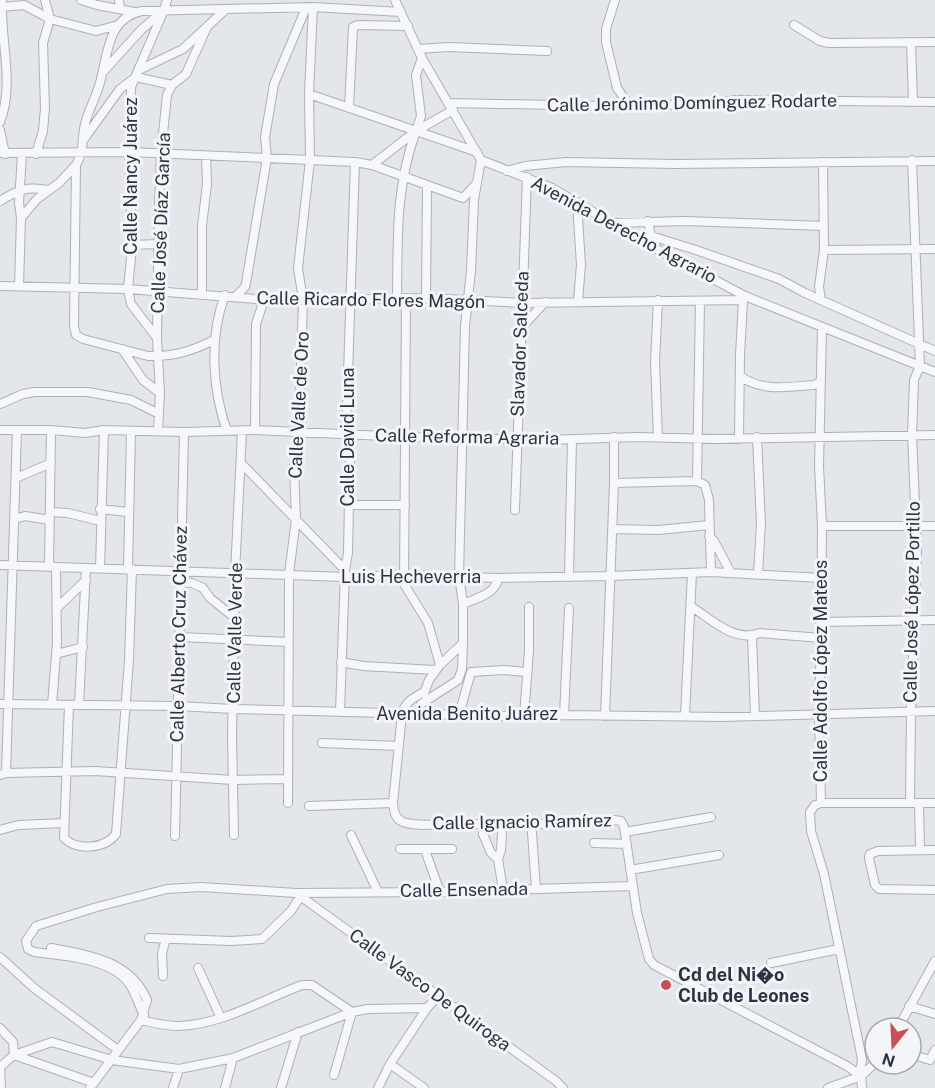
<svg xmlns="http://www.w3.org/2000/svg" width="935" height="1088" viewBox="0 0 935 1088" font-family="'Public Sans',sans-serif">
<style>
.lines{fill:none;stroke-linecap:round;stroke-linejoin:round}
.minor-casing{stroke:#acb0b9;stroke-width:10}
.minor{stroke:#f6f7f9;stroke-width:8}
.poi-dot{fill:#cb4d56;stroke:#f3f5f8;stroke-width:2}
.labels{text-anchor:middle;stroke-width:6;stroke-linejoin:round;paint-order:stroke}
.street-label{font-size:18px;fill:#2b3243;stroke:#f3f5f8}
.poi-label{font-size:18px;font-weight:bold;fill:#2b3243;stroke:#f3f5f8;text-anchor:start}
</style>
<rect width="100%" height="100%" fill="#e3e6eb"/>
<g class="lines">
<defs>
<path id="minor" d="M81,0L97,5L134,12
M119,0L120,9
M395,0L422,58L481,160L552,188L653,247L745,296L935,372
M615,0L606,29V42L617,88L629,105
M2,7L24,5L50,19L96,31L118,25
M794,25L820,41L829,43L935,42
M911,42L913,102
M418,49L449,47L547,51
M139,70L183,49L225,10
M103,72L141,30L164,10L167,0
M309,94L477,152
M449,103L608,106L715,104L736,100L935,102
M349,107L353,27L358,25L408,26
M0,122C15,85 0,39 2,0
M0,130L5,154
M416,131L421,116L416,75L422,58
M416,131L453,110
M84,139L120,89L136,77L172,85
M0,153L129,152L355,162L372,165L463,198L476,184
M36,154L43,131L45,108L43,43L50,19L45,0
M372,165L416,131C395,189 398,238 397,298
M507,171L525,166L566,162L675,164L935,161
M0,201C18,190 27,186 48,190
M577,202L581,265L578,301
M21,218L37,199L59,183L76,165
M648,221L651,236L696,250L779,279L805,293L935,351
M615,223L685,221L823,226
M132,245L159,244
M824,250L935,249
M0,286L128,289L280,301L426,298L523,303L743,300
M19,286L21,218L19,203L22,154
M202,295V226L207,184L206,156
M225,295C209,337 212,389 227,431
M235,297L245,287L246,283L267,158L265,137L274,84L306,8
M406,298L404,584L428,623L440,665L429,680L424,694
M426,298L427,186
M658,300L655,362L658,437
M821,300L819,287L824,250L823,162
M522,327L545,302
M157,338L131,304L128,289L132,247L129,152L131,87L164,10
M214,340C192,351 173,357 148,356L83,339L76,335L74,326L76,165C85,148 81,146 84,129C86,114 95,100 99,86C108,57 106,18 142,11L313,7L401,12
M122,349L143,380L160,393
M740,376C762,392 788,387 814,385L820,382
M0,404L23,394L34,392H88L131,400L159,414
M0,430H51L85,433L104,430L184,432L255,430L406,437L544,440L638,437L716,439L935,435
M255,430L256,324L264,300
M158,431L160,393L157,338L159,206L161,153L167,95L172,85L186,74L207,27
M757,437L761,523L758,574
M739,439L740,355L743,300L744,297
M241,463L345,570
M16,478L51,463
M697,481L700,301
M614,483L697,481L705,485L709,500L711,572
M348,505H405
M100,509L128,512
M515,510L527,177
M51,512L68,513L100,521
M15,519L25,516L50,520
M822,526H935
M613,529L659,530L709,525
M709,536L714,541L731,573
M0,565L345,577L404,575L498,578L611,576L711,572L821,578
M49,567L51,430
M100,568L104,430
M128,569L131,431
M569,577L572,439
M180,582L192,583L203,588L210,598L235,618
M463,604C477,598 496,594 498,578
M58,607L86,580
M692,607C712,620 735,643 760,633L821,638
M820,622L935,620
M752,636L755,716
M181,637L288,642
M56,654L83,647
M341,662L363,666L435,670
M440,665L463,643
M425,691C414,698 405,701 402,714L393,803C394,811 395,819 403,822C417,827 435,824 449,824C505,824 559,825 614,820L621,821L624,827L637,913L649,959L654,965L847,1066L861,1076
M0,704L178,706L233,709L500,716L564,715L724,717L935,711
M421,704L458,680L462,669L463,643V604L459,576L465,326L471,271L474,200L481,160
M52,705L57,642L56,567
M69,705L64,838C77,851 105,849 116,834L129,660L132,569
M79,705L86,568
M340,712L345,570L348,553L350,451L346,435L355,162
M459,715L471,672L504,670L526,672
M564,715L569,608
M685,715L692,573
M524,716L529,651V607
M605,716L614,483V437
M322,743L399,746
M6,773L17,430
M0,775L6,773L95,771L233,780L288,779
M910,802L911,711L917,548L912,435L914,380L920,366L912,160
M288,803L289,574L296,519L294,466L299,433L303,300L298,268L310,160L309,94L313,7
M821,803L819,715L821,638L822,526L819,466L822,327
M919,803L920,850
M309,806L393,803
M0,830L19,825L64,823
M625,832L711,817
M532,833L536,889
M483,834L491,853L498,859
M502,834L501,850L498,859L503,890
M234,835L232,737L235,573L242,432
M351,835L378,892
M175,836L184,432
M594,843L627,844
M400,849H452
M425,850L440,892
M935,850L878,851L870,854L869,858L875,885L879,889L935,890
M630,870L719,855
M296,893L556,1081L563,1088
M149,938L231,941L262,939L291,911L300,897
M51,948C88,955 130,960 147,1000L141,1020L90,1088
M0,957L34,988L118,1050
M771,963L839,949
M198,968L221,1018
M163,976L162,953L166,939
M909,1006L935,1014
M144,1015C139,1006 136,994 130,985C113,958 63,956 34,952L28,949L26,941L36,926L97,907L167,889L201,887L296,893L440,892L632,886
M141,1020C153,1023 165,1026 178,1026C221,1025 262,1000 302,985H312L352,1012L334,1075
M0,1028L13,1042L14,1055L94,1083
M898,1028L935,961
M911,1054L930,1060L935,1050
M390,1064L424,1088
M858,1073L861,1067L862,1059L824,874L811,831L810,812L815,805L821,803H935
M861,1076L862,1088
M1,1088L0,1067L14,1055L52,1042L112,1060L179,1069L233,1058L352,1012L368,1009L427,1008L438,996
M173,1088L179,1069
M225,1088L233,1058
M281,1088L298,1032
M378,1088L390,1064L427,1008
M828,1088L861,1076L875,1063"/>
</defs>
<!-- minor casing -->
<use href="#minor" class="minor-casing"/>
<!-- minor -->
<use href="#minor" class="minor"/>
</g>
<!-- markers -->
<circle class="poi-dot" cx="666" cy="985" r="6"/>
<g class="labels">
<!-- street labels -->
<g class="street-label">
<text transform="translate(692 103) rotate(-1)" y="6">Calle Jerónimo Domínguez Rodarte</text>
<text transform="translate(131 176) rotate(-90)" y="6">Calle Nancy Juárez</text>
<text transform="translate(161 223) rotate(-88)" y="6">Calle José Díaz García</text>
<text transform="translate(624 230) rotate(28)" y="6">Avenida Derecho Agrario</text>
<text transform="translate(371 300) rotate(1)" y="6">Calle Ricardo Flores Magón</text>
<text transform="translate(520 344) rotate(-88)" y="6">Slavador Salceda</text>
<text transform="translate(299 405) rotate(-87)" y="6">Calle Valle de Oro</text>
<text transform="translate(348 437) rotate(-90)" y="6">Calle David Luna</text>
<text transform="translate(467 437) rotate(1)" y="6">Calle Reforma Agraria</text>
<text x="411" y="583">Luis Hecheverria</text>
<text transform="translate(912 602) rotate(-89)" y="6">Calle José López Portillo</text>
<text transform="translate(235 633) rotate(-89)" y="6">Calle Valle Verde</text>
<text transform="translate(179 634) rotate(-89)" y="6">Calle Alberto Cruz Chávez</text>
<text transform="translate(821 671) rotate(-90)" y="6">Calle Adolfo López Mateos</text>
<text x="467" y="720">Avenida Benito Juárez</text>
<text transform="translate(522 822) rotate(-1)" y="6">Calle Ignacio Ramírez</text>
<text transform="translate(464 890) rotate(-1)" y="6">Calle Ensenada</text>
<text transform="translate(430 990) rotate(36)" y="6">Calle Vasco De Quiroga</text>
</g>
<!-- poi labels -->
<g class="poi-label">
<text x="678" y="981">Cd del Ni�o<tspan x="678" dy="21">Club de Leones</tspan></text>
</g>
</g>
<!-- north arrow -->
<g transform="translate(893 1046) rotate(198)"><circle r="28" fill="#f3f5f8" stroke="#a3a7b0" stroke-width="1.5"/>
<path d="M0-4.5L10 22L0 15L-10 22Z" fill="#cb4d56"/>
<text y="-9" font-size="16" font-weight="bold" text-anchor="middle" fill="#2b3243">N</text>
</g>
</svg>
